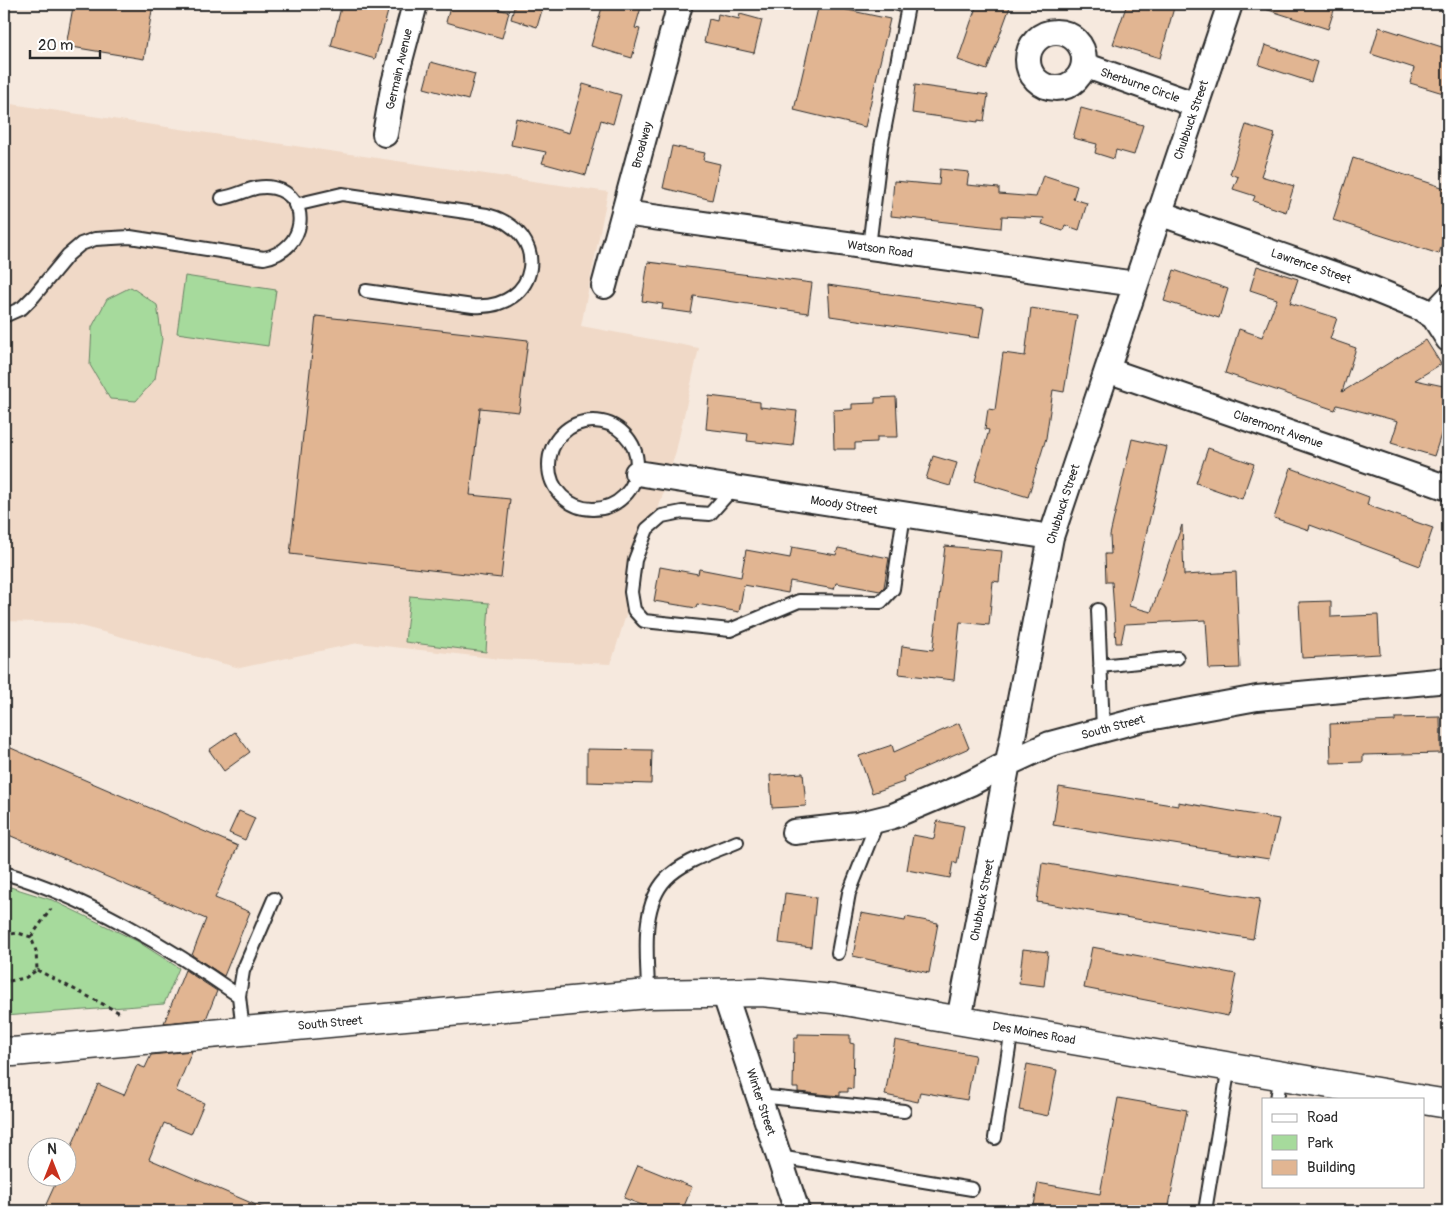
<svg xmlns="http://www.w3.org/2000/svg" width="1452" height="1215" viewBox="0 0 1452 1215" font-family="Pangolin,sans-serif">
<style>
.built{fill:#f0d9c7}
.green{fill:#a6da9c;stroke:#688264}
.building{fill:#e1b592;stroke:#2b2b2b}
.lines{fill:none;stroke-linecap:round;stroke-linejoin:round}
.lane-casing{stroke:#2b2b2b;stroke-width:16}
.street-casing{stroke:#2b2b2b;stroke-width:28}
.secondary-casing{stroke:#2b2b2b;stroke-width:31}
.path{stroke:#2b2b2b;stroke-width:3;stroke-dasharray:4 4;stroke-linecap:butt}
.lane{stroke:#fff;stroke-width:12}
.street{stroke:#fff;stroke-width:24}
.secondary{stroke:#fff;stroke-width:28}
.labels{text-anchor:middle;stroke-width:5;stroke-linejoin:round;paint-order:stroke}
.street-label{font-size:12px;fill:#2b2b2b;stroke:#fff}
</style>
<rect width="100%" height="100%" fill="#f6e9de"/>
<filter id="ink" filterUnits="userSpaceOnUse"><feTurbulence type="fractalNoise" baseFrequency=".02" numOctaves="2"/><feDisplacementMap in="SourceGraphic" scale="10" xChannelSelector="R" yChannelSelector="G"/><feConvolveMatrix kernelMatrix="1 2 1 2 8 2 1 2 1" color-interpolation-filters="sRGB"/></filter>
<g filter="url(#ink)">
<!-- built -->
<path class="built" d="M4,103L608,192L581,326L699,348L676,451L611,664L501,659L358,643L240,668L69,623L4,621Z"/>
<!-- green -->
<path class="green" d="M185,276L276,290L268,346L177,333Z
M131,287L157,305L162,339L155,379L136,401L110,399L90,365L92,327L107,299Z
M410,596L489,603L486,652L405,642Z
M4,885L52,900L137,941L179,968L164,1004L4,1016Z"/>
<!-- building -->
<path class="building" d="M78,4H153L144,59L66,46L73,7H77Z
M342,4H390L375,59L331,46Z
M451,4H479L509,12L502,38L446,22Z
M515,4L542,10L537,27L511,19Z
M603,4H642L635,28L640,29L632,58L591,46Z
M819,4L890,19L865,127L794,110Z
M977,4H1011L987,70L958,60Z
M1127,4H1175L1160,58L1113,44Z
M1262,4H1336L1328,29L1262,8Z
M718,14L739,19L740,14L762,20L754,53L704,42L709,19L717,21Z
M1379,27L1445,48L1443,55L1448,56V75L1443,93L1410,83L1414,68L1371,54Z
M1265,45L1317,62L1311,82L1259,65Z
M431,62L475,74L468,100L424,88Z
M583,84L621,95L613,124L601,120L586,175L542,163L546,152L511,145L516,118L569,133Z
M915,85L988,95L984,121L978,120V122L912,113Z
M1081,108L1143,125L1134,155L1116,150L1114,159L1095,153L1097,144L1073,138Z
M1246,125L1275,134L1261,176L1294,186L1286,212L1253,201L1255,196L1233,189L1238,177L1230,174Z
M672,146L705,153L703,160L720,164L712,200L663,188Z
M1353,158L1448,189V225L1439,254L1333,220Z
M940,169L969,172L967,185L999,188V194L1036,197L1043,175L1077,186L1073,199L1087,203L1079,230L1065,225L1063,231L1042,224L1044,218L1002,216L1001,228L891,216L894,181L939,185Z
M648,262L812,283L808,313L694,296L691,313L662,309L663,304L642,301Z
M1257,266L1298,279L1290,303L1337,318L1330,339L1356,348L1342,392L1426,340L1441,364L1415,380L1448,387V413L1434,456L1391,443L1398,421L1337,405L1335,410L1225,373L1239,329L1262,337L1277,299L1250,290Z
M1174,270L1228,289L1219,318L1164,301Z
M828,285L984,308L979,338L830,316Z
M1031,308L1077,315L1064,392L1053,390L1046,438L1028,497L975,481L989,430L985,429L988,409L995,410L1003,353L1025,356Z
M316,316L528,340L519,412L480,408L470,495L510,499L501,578L290,554Z
M709,396L760,402V407L797,411L793,446L747,441L748,434L706,429Z
M896,397L898,437H877V442L855,443V449H834L833,410L852,409V404L875,403V398Z
M1132,439L1167,447L1129,606L1151,612L1182,525L1184,575L1236,572L1240,668L1209,669L1206,620L1125,624L1121,643H1116L1112,582H1106L1105,554H1111L1110,535Z
M1208,448L1254,464L1242,499L1196,483Z
M933,456L957,463L950,486L926,479Z
M1291,468L1369,497L1367,505L1433,528L1420,566L1310,525L1309,530L1274,518Z
M945,546L1002,551L999,582L993,581L989,625L960,622L954,680L899,674L902,646L933,650Z
M792,547L836,555L838,548L889,558L884,587L880,591L836,583L834,589L790,581L788,593L744,585L739,612L697,604L696,608L654,601L660,567L698,574L699,569L741,577L746,550L790,558Z
M1331,601V617L1378,615L1380,654L1302,658L1299,602Z
M1440,717L1441,753L1363,755V762L1331,763L1330,724L1395,721V718Z
M959,723L969,748L903,777L904,782L872,793L859,756L892,745L894,752Z
M235,732L250,752L224,771L209,750Z
M4,745L238,846L215,898L250,912L224,976L192,955L206,919L4,833Z
M587,749L652,750L651,784L587,782Z
M803,773L806,806L772,808L770,775Z
M1059,787L1178,806V802L1279,819L1269,859L1053,825Z
M239,811L255,818L245,840L229,833Z
M937,821L964,826L957,864L953,862L950,878L907,870L913,835L934,839Z
M1042,863L1260,899L1253,939L1037,902Z
M785,893L816,897L811,947L779,943Z
M861,913L905,921L906,917L938,923L929,973L853,956Z
M1092,947L1236,974L1228,1016L1084,988Z
M1023,949L1048,952L1044,986L1019,983Z
M185,970L217,991L206,1019L164,1023Z
M798,1034L850,1035V1043L854,1044L853,1089L848,1088V1092H840V1096L798,1092V1088H793L794,1038H798Z
M895,1040L975,1055L967,1100L920,1092L918,1102L885,1095Z
M192,1051L176,1091L204,1103L191,1134L164,1123L149,1159L270,1211H43L58,1178H68V1155L98,1084L124,1095L137,1065L145,1068L151,1055Z
M1027,1064L1057,1070L1048,1116L1019,1110Z
M1118,1098L1187,1110L1168,1211H1033L1038,1183L1100,1194Z
M638,1165L692,1187L682,1211H657L624,1198Z"/>
<g class="lines">
<defs>
<path id="lane" d="M295,205L342,194L487,215C553,232 540,311 473,306L366,291
M869,247L881,147L908,6L898,4
M1427,312L1448,290
M4,316L22,308L34,296L68,255L81,244L95,239L130,237L264,258C307,250 312,197 274,188C255,183 240,196 222,198
M549 465a44 44 0 1 1 88 0a44 44 0 1 1-88 0Z
M733,488L710,514L682,512L662,516L647,529L635,560L631,592L634,610L644,621L730,630L799,601L881,602L893,589L904,514
M1098,610L1103,729
M1100,666L1177,658
M4,873C82,895 172,949 239,996
M838,953L849,893L878,820
M648,994C648,958 639,908 666,879C683,861 714,852 737,842
M243,1031L239,996L243,971L274,899
M759,1096L904,1111
M1277,1099L1281,1075
M995,1138L1012,1029
M779,1157L972,1189
M1205,1211L1229,1066"/>
<path id="street" d="M1028 60a28 28 0 1 1 56 0a28 28 0 1 1-56 0Z
M1084,65L1196,105
M385,134L394,83L415,4
M624,213L1136,284
M1159,213L1356,282L1422,309L1434,317L1448,339
M604,286L680,4
M1107,370L1448,488
M637,473L1051,537
M794,832L857,825L893,816L971,783L1009,763L1050,744L1143,719L1257,698L1448,680
M724,992L797,1211
M959,1020L1051,537L1230,4"/>
<path id="secondary" d="M4,1051L13,1052L648,994L762,992L833,999L1418,1099
M1423,1100L1448,1104"/>
</defs>
<!-- lane casing -->
<use href="#lane" class="lane-casing"/>
<!-- street casing -->
<use href="#street" class="street-casing"/>
<!-- secondary casing -->
<use href="#secondary" class="secondary-casing"/>
<!-- path -->
<path class="path" d="M4,935L18,933L31,937L36,951L37,970L25,978L4,982
M31,937L51,909
M37,970L122,1014"/>
<!-- lane -->
<use href="#lane" class="lane"/>
<!-- street -->
<use href="#street" class="street"/>
<!-- secondary -->
<use href="#secondary" class="secondary"/>
</g>
</g>
<g class="labels">
<!-- street labels -->
<g class="street-label">
<text transform="translate(399 69) rotate(-77)" y="4">Germain Avenue</text>
<text transform="translate(1140 85) rotate(19)" y="4">Sherburne Circle</text>
<text transform="translate(1191 120) rotate(-71)" y="4">Chubbuck Street</text>
<text transform="translate(642 145) rotate(-75)" y="4">Broadway</text>
<text transform="translate(880 249) rotate(8)" y="4">Watson Road</text>
<text transform="translate(1311 266) rotate(19)" y="4">Lawrence Street</text>
<text transform="translate(1278 429) rotate(19)" y="4">Claremont Avenue</text>
<text transform="translate(1063 504) rotate(-72)" y="4">Chubbuck Street</text>
<text transform="translate(844 505) rotate(9)" y="4">Moody Street</text>
<text transform="translate(1113 727) rotate(-15)" y="4">South Street</text>
<text transform="translate(982 900) rotate(-79)" y="4">Chubbuck Street</text>
<text transform="translate(330 1023) rotate(-5)" y="4">South Street</text>
<text transform="translate(1034 1033) rotate(10)" y="4">Des Moines Road</text>
<text transform="translate(761 1102) rotate(72)" y="4">Winter Street</text>
</g>
</g>
<!-- margin -->
<rect width="1452" height="1215" fill="none" stroke="#fff" stroke-width="20"/>
<rect x="10" y="10" width="1432" height="1195" fill="none" stroke="#2b2b2b" stroke-width="2" filter="url(#ink)"/>
<!-- legend -->
<rect x="1262" y="1098" width="162" height="90" fill="#ffffff" stroke="#aaaaaa"/>
<rect x="1272" y="1114" width="25" height="8" fill="#ffffff" stroke="#aaaaaa"/>
<text x="1307" y="1122" font-size="15" fill="#2b2b2b">Road</text>
<rect x="1272" y="1135" width="25" height="15" fill="#a6da9c" stroke="#aaaaaa"/>
<text x="1307" y="1148" font-size="15" fill="#2b2b2b">Park</text>
<rect x="1272" y="1160" width="25" height="15" fill="#e1b592" stroke="#aaaaaa"/>
<text x="1307" y="1172" font-size="15" fill="#2b2b2b">Building</text>
<!-- north arrow -->
<g transform="translate(52 1162)"><circle r="24" fill="#ffffff" stroke="#aaaaaa"/>
<path d="M0-4L9 19L0 12L-9 19Z" fill="#c8321e"/>
<text y="-8" font-size="14" font-weight="bold" text-anchor="middle" fill="#2b2b2b">N</text>
</g>
<!-- scale -->
<path d="M30 50v8h70v-8" fill="none" stroke="#2b2b2b" stroke-width="2.5"/>
<text x="38" y="50" font-size="15" fill="#2b2b2b" stroke="#ffffff" stroke-width="4" paint-order="stroke">20 m</text>
</svg>
